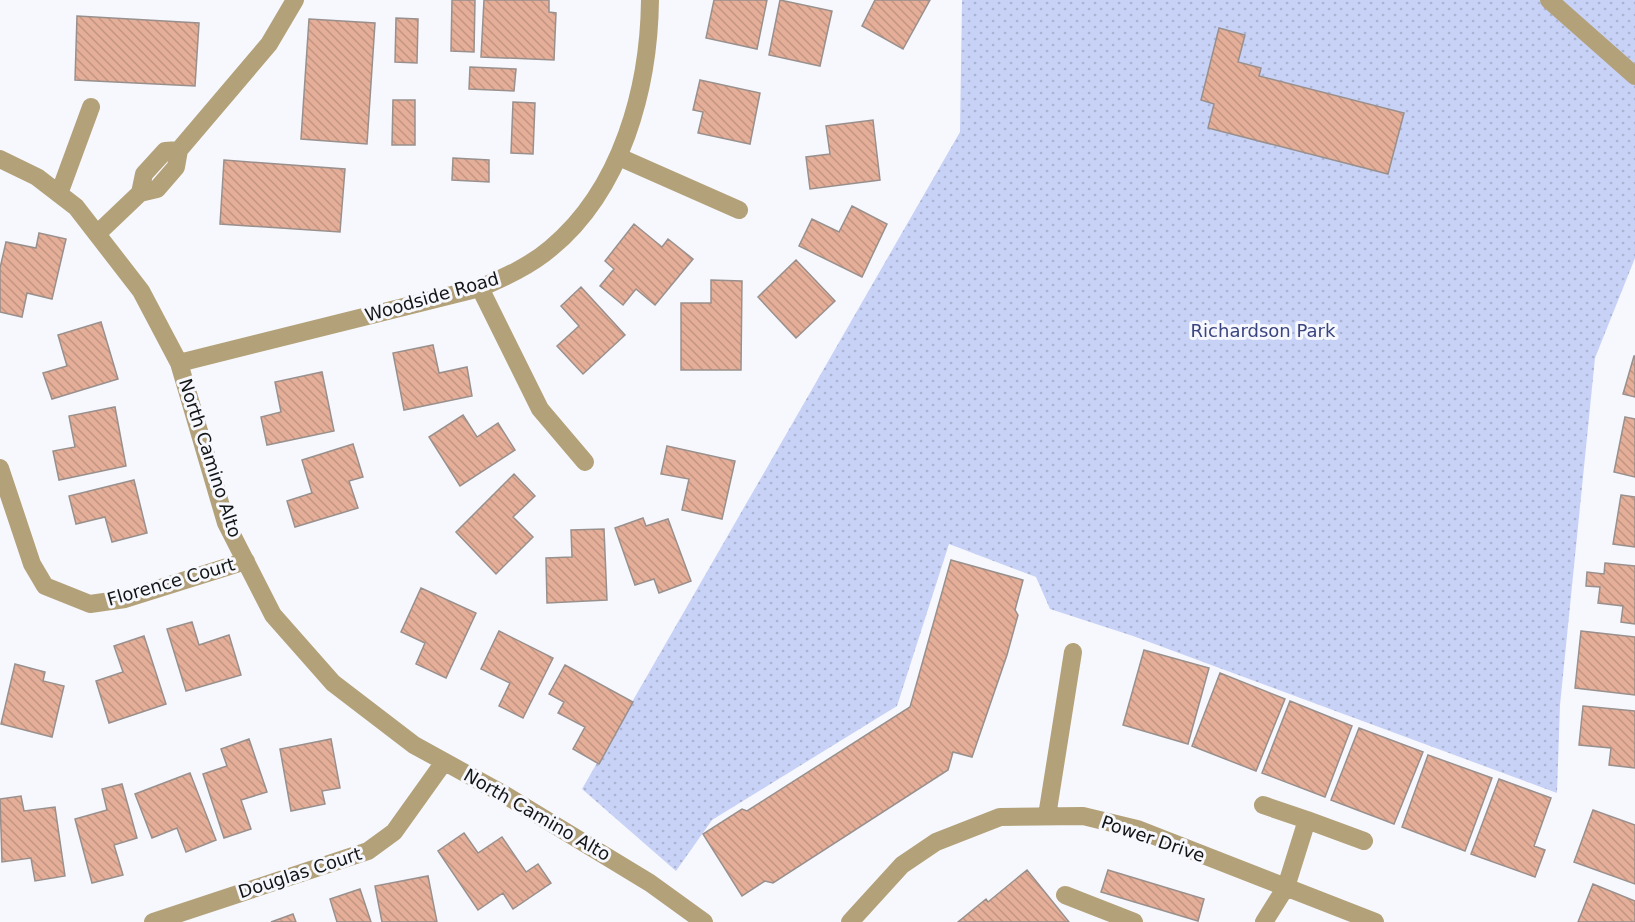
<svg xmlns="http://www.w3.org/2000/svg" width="1635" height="922" viewBox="0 0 1635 922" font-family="'DejaVu Sans',sans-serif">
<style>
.park{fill:url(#park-dots)}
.building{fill:url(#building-back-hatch);stroke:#99908d;stroke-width:1.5}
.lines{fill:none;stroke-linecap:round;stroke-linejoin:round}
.minor{stroke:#b3a179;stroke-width:18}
.labels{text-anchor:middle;stroke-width:6;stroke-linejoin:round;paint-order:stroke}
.street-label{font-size:18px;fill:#141517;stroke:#f6f8fe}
.park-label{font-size:18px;fill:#394480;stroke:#f6f8fe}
</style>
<defs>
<pattern id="park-dots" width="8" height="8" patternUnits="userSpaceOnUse" patternTransform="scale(1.5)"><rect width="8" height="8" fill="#c8d2f6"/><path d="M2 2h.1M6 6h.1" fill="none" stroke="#abb3d2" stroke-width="1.8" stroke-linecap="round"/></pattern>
<pattern id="building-back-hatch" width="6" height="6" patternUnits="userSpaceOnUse" patternTransform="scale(1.5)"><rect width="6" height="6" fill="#e4ae98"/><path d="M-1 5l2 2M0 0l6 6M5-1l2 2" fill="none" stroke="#c39582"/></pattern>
</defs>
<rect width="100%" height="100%" fill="#f6f8fe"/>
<!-- park -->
<path class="park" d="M962,0H1635V258L1595,358L1560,705L1557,793L1133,636L1050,609L1036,577L949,544L897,706L712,820L676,871L582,789L960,132Z"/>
<!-- building -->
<path class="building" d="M452,0H475L474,52L451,51Z
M484,0H549V12L556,13L554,60L481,57Z
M714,0H767L757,49L706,38Z
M780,0L832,11L820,66L769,55Z
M875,0H930L903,49L862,26Z
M77,16L199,23L195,86L75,80Z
M396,18L418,19L417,63L395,62Z
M309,19L375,23L367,144L301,139Z
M1219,28L1245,35L1238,62L1261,68L1259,76L1404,113L1388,174L1208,128L1214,104L1201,100Z
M470,67L516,69L514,91L469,89Z
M700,80L760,93L750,144L698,133L703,112L693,110Z
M393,100H415V145H392Z
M513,102L535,103L533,154L511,153Z
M873,120L880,180L810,189L806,157L830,154L826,126Z
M453,158L489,160V182L452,180Z
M224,160L345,169L340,232L220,224Z
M852,206L887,224L862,277L799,246L812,219L839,232Z
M634,224L662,247L668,239L693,259L655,305L636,289L623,305L600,286L614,269L605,261Z
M39,233L66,239L52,299L27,293L22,317L0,312V268L6,242L36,248Z
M796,260L835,301L796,338L758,297Z
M711,280L742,281L741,370H681V303H711Z
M581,287L625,335L583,374L557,346L579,326L561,306Z
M101,322L118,379L52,399L43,373L67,366L58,335Z
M433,345L439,373L467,367L472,396L404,410L393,353Z
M1634,356H1635V397L1623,394Z
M322,372L334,431L267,445L261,417L281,412L275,382Z
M115,407L126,466L59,480L53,451L75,447L69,416Z
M463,415L477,437L498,423L515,450L460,486L429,437Z
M1625,417L1635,419V477L1614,472Z
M353,444L363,477L349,481L358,508L295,527L287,501L312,493L302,460Z
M667,446L735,461L722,519L682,510L689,479L661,474Z
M514,474L535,496L513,517L533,537L496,574L456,532Z
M134,480L147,533L112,542L105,517L76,524L69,496Z
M1621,495L1635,497V547L1613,544Z
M643,518L646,526L668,519L691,581L659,593L654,579L635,585L615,528Z
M604,529L607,600L547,603L546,558L572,557L571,530Z
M951,560L1023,580L1015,610L1018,615L1007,655L972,757L953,752L948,770L773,883L765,881L742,896L703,834L742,809L747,811L910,707Z
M1605,563L1635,566V624L1621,622L1623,606L1598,603L1600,587L1586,586L1587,572L1604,574Z
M421,588L476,613L446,678L416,664L425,643L401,632Z
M192,622L199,645L229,635L241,675L186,691L167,629Z
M499,631L553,658L523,718L499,706L510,683L481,669Z
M1581,631L1635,637V695L1575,688Z
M144,636L166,704L109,723L96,681L123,672L114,646Z
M1144,650L1209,668L1188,744L1123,725Z
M15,664L45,672L43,681L64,686L52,737L1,724Z
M565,665L633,702L599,764L573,749L585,727L558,713L564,702L549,694Z
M1220,673L1285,699L1256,771L1192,746Z
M1290,701L1352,726L1325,797L1262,773Z
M1583,706L1635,711V768L1609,765L1611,748L1579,745Z
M1359,728L1423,752L1394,824L1331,800Z
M249,739L267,792L241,800L251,829L224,838L203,774L227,766L221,749Z
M331,739L340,788L322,791L325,804L291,811L280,749Z
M1428,755L1492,778L1465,851L1402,827Z
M190,773L216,840L186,852L177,828L152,838L135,794Z
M1499,779L1551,798L1534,846L1545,850L1535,877L1471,854Z
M122,784L137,838L114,845L123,875L92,883L75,819L107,810L102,789Z
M21,796L24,811L55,807L65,876L35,881L31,858L2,862L0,799Z
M1593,810L1635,825V884L1574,862Z
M464,833L478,853L502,837L526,872L538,864L551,883L513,909L503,893L478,910L438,851Z
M1027,870L1069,922H958L986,899L988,902Z
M1108,870L1204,899L1198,921L1101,892Z
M428,876L437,922H382L375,886Z
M1593,884L1635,901V922H1578Z
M360,889L371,922H337L330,899Z
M293,914L296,922H271Z"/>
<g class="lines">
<!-- minor -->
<path class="minor" d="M1549,0L1635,76
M619,157L739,210
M0,159L37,177L76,207L141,291L179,363L226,523L273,615L333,683L414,745L505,795L650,883L704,922
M140,193L144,174L165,151L179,150
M59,194L91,107
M97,234L140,193L157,189L176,167L179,150L269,44L295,0
M480,288L540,409L585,462
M179,363L480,288C505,277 530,266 551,248C622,189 649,88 650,0
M0,468L32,564L45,586L90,604L125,599L246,561
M1263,805L1307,820L1286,887L1264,922
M1047,816L1073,652
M1307,820L1364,841
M1065,895L1134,922
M153,922L368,851L394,832L444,762
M850,922L902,865L936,842L1000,817L1083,816L1137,829L1375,922"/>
</g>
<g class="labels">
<!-- street labels -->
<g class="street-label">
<text transform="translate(432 297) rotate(-16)" y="6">Woodside Road</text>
<text transform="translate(210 458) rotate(72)" y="6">North Camino Alto</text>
<text transform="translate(171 582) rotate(-16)" y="6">Florence Court</text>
<text transform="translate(537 815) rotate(30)" y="6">North Camino Alto</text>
<text transform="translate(1153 839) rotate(19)" y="6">Power Drive</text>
<text transform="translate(300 873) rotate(-18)" y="6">Douglas Court</text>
</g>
<!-- park labels -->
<g class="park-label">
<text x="1263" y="337">Richardson Park</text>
</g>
</g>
</svg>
